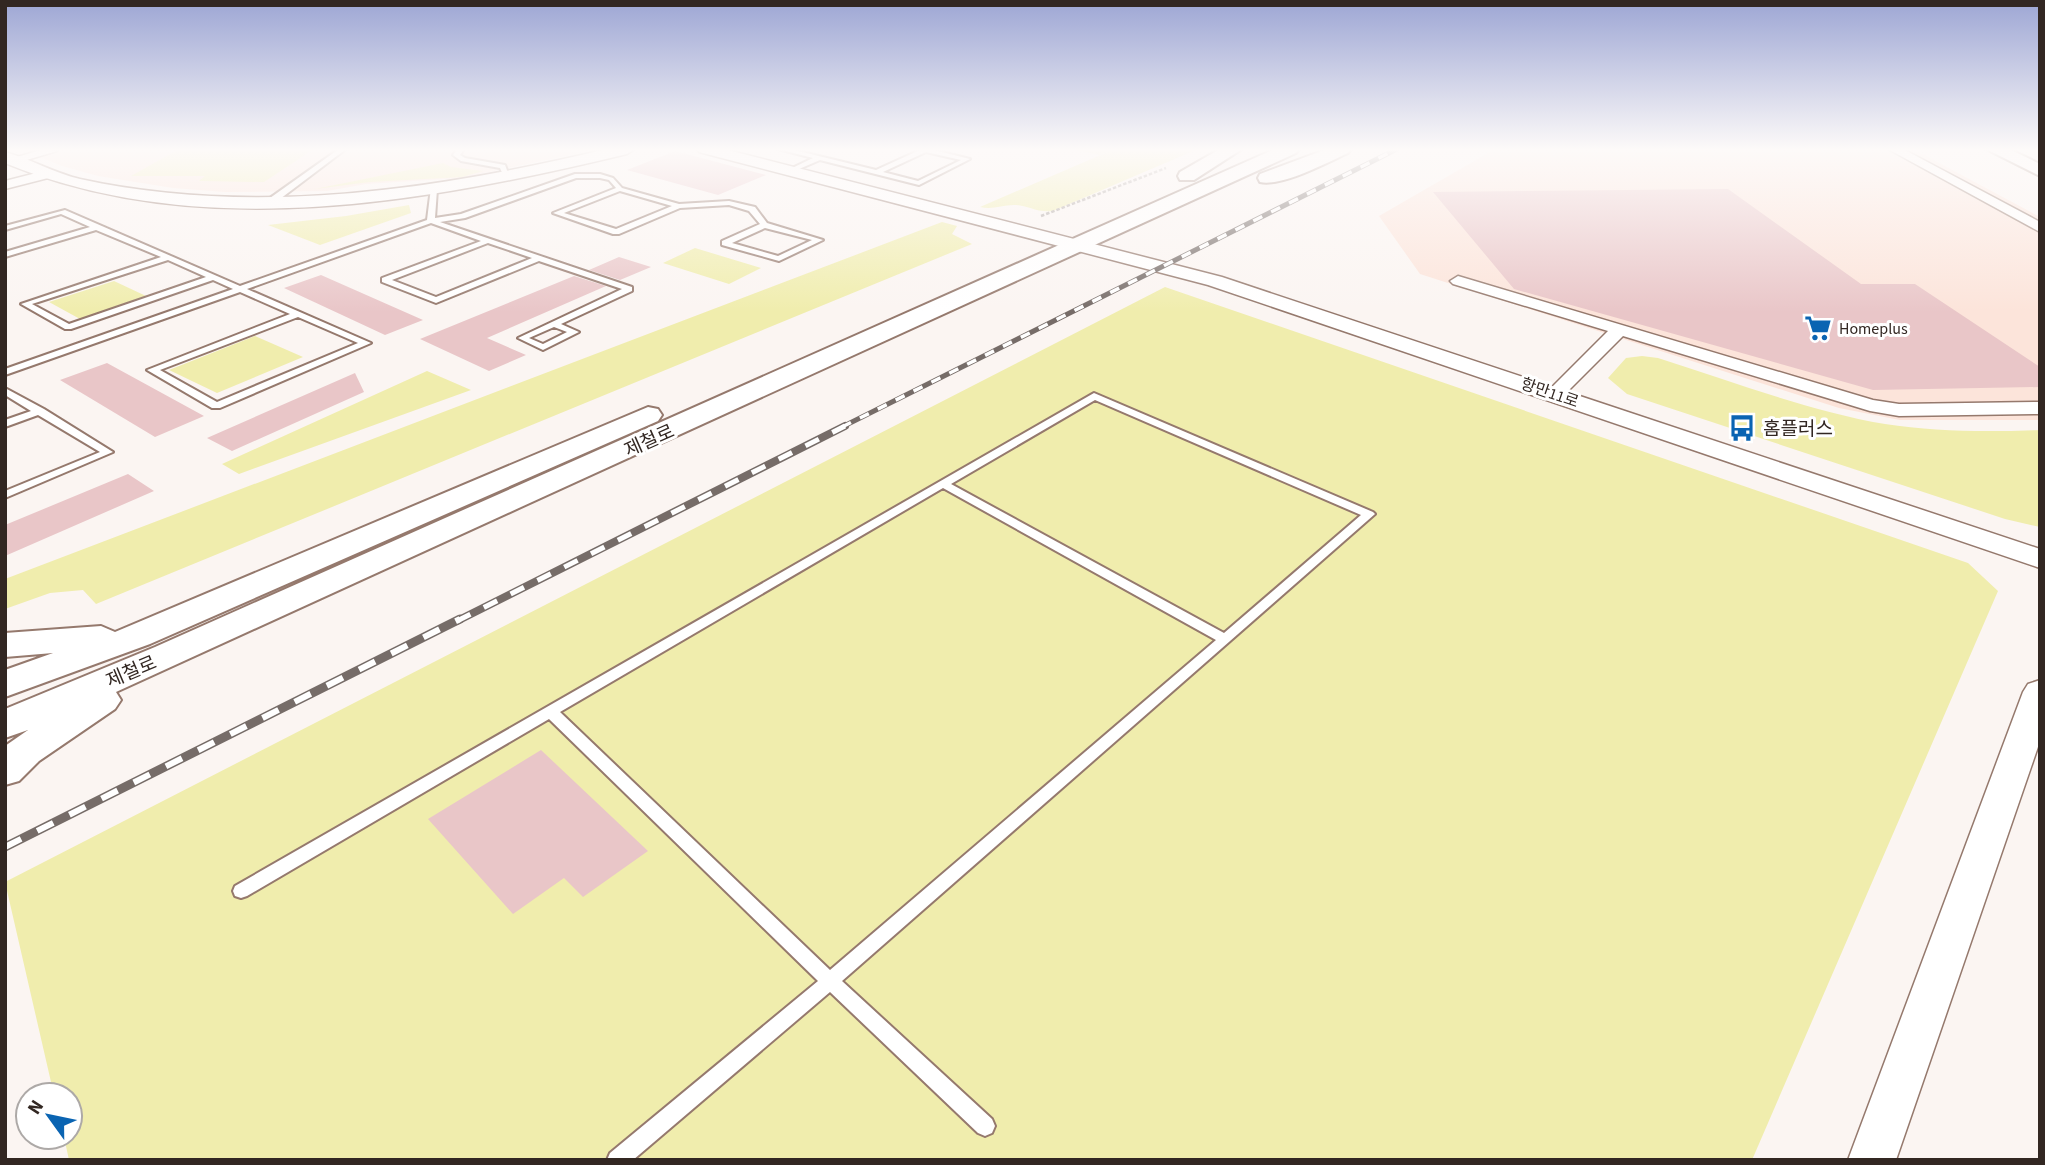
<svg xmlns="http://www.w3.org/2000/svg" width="2045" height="1165" viewBox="0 0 2045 1165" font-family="'Source Sans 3','Noto Sans KR',sans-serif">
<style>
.built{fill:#fce4da}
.green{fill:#f0edad}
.building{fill:#e9c6c8}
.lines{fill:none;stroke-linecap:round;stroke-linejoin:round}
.service-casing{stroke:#95796d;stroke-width:4}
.minor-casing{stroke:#95796d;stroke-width:3}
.tertiary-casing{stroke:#95796d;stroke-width:3}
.secondary-casing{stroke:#95796d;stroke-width:4}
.path{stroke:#a8a09c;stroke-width:2.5;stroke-dasharray:3.5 2;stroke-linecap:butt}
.service{fill:#fff;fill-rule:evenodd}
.minor{fill:#fff;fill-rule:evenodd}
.tertiary{fill:#fff;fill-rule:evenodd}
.secondary{fill:#fff;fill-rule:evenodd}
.rail-far2-casing{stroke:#766c68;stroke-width:5}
.rail-far1-casing{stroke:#766c68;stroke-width:8}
.rail-casing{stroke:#766c68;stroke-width:9}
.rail-far2{stroke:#fff;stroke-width:3.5;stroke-dasharray:10;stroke-linecap:butt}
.rail-far1{stroke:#fff;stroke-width:5;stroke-dasharray:15;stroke-linecap:butt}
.rail{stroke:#fff;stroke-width:6;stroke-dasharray:18;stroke-linecap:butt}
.labels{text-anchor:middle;stroke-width:6;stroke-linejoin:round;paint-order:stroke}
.far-poi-label{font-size:16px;fill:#322722;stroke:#fff;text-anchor:start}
.far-street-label{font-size:16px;fill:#322722;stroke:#fff}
.poi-label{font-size:19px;fill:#322722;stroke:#fff;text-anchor:start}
.street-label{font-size:19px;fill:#322722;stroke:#fff}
</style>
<rect width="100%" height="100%" fill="#fbf5f2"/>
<!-- built -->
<path class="built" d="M21,149H599L460,178L366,184L327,191L225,192L173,188L98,176L62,166Z
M1495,149H1913L2040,217V420H1900L1839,408L1420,274L1379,216Z"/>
<!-- green -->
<path class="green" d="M179,149H314L264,182L199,181L205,176H131Z
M1073,149H1198L1053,211C1036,213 1028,205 1014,205C1001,205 993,210 980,207L1112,150L1099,155Z
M443,163L451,167L483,171L462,177L370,182L315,189Z
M409,205L411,213L320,245L268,225L346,216Z
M942,222L957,226L952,234L972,244L96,604L83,590L50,593L5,609V579Z
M695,248L761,268L729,284L663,263Z
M114,281L146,296L80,319L49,302Z
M1165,287L1968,563L1998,591L1752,1160H69L64,1137H70V1095H54L5,882Z
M255,336L303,357L217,393L169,370Z
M1642,356L1658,358C1731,381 1809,411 1885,424C1936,432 1988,432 2040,430V527L2005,519L1627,394L1608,378L1626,358Z
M427,371L471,390L239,474L222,464Z"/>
<!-- building -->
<path class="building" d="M675,151L766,175L718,195L627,170Z
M1728,189L1861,284H1915L2040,367V387L1873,390L1514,289L1433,192Z
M619,257L651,267L620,280L589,270Z
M321,275L423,320L385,335L284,288Z
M574,276L606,286L487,338L526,355L489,371L420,339Z
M107,363L204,416L155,437L60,380Z
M355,373L364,392L232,451L207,438Z
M128,474L154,491L5,556V525Z
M541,750L648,851L583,897L564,878L513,914L428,819Z"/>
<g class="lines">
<defs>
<path id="service" d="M339,149H346L276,202H270V198Z
M457,149H464L460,155L465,158L505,165L510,178L505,179L500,168L461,161L453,155Z
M778,149H790L876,170L922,149H930L970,159L919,185L820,160L792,172H788V170L813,158ZM926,152L961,160L918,181L883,172Z
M575,174H600L613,178L622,188L679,204L729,201L755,207L767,223L823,240L779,261L722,245V241L760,224L749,211L729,205L680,208L619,234H613L553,213L616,188L609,180L600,178H576L465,218L440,222L632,287V291L561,324L579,332L543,350L518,338L622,289L539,261L436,303L382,282V278L481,241L431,223L247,289L371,343L220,408H212L147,370L290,314L240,292L5,375V369L233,289L213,280L71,329H65L21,304L161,257L96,230L5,257V252L90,227L61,214L5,230V226L65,210L240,286L427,220L431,188L437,189L435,218L461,214ZM620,191L672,206L616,229L564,213ZM765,228L812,240L778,256L732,243ZM488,243L532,258L436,297L392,280ZM168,260L206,277L69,324L32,304ZM298,317L358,343L217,402L160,370ZM554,327L567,332L543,344L529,338Z
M5,388L44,409L113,452L5,498V491L100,452L38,415L5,427V420L31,411L5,395Z
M1094,393L1373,512L1375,514L842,981L992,1119L995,1126L992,1133L985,1136L978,1133L830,992L633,1160H607L610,1153L818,981L549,719L247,896L241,898L235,896L233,891L235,886ZM1095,400L1361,515L1224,633L951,484ZM943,488L1216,640L830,970L560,712Z"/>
<path id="minor" d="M44,149L57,151L13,164L7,160Z
M1888,149H1903L2040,222V232Z
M48,170L54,174L52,177L5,189V181Z
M1458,276L1873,400L1899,404L2040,402V414L1899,416L1870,411L1623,336L1561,398L1555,399L1546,394L1549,390L1608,331L1453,284L1450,281Z"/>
<path id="tertiary" d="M607,149H635L627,154C427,202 202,244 5,163V152C31,159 54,173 80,179C254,217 436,190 607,149Z
M697,149H724L1222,277L2040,549V568L1208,285L699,152Z
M2040,680V741L1896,1160H1848L2023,692L2028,684Z"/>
<path id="secondary" d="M1220,149H1242L1194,180H1180L1178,176L1180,172Z
M1275,149H1299L1296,153L116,692L121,700L115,709L39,761L19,781L5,785V746L28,730L5,738V709L155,647Z
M1327,149H1351L1348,153C1328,162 1282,187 1260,182L1258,178L1260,174Z
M1986,149H2009L2040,164V176Z
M648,407L658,409L662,415L658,421L150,644L5,697V670L53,653L5,657V633L101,626L115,632Z"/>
</defs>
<!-- service casing -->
<use href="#service" class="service-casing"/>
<!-- minor casing -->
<use href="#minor" class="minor-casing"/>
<!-- tertiary casing -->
<use href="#tertiary" class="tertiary-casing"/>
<!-- secondary casing -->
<use href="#secondary" class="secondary-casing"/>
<!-- path -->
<path class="path" d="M1041,216L1166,168"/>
<!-- service -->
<use href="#service" class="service"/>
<!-- minor -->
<use href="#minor" class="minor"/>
<!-- tertiary -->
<use href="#tertiary" class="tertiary"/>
<!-- secondary -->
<use href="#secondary" class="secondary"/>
<defs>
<path id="rail-far2" d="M842,427L1397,149"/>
<path id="rail-far1" d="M457,621L845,426"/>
<path id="rail" d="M5,847L460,619"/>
</defs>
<!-- rail-far2 casing -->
<use href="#rail-far2" class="rail-far2-casing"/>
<!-- rail-far1 casing -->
<use href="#rail-far1" class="rail-far1-casing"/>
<!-- rail casing -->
<use href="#rail" class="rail-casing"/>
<!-- rail-far2 -->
<use href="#rail-far2" class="rail-far2"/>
<!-- rail-far1 -->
<use href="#rail-far1" class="rail-far1"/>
<!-- rail -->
<use href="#rail" class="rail"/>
</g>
<!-- sky -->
<linearGradient id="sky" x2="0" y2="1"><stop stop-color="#9da6d4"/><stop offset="0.48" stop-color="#fdfaf9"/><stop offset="1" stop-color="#fdfaf9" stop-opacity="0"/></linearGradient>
<rect width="2045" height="312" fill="url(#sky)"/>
<!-- icons -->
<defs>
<symbol id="supermarket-bare" viewBox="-9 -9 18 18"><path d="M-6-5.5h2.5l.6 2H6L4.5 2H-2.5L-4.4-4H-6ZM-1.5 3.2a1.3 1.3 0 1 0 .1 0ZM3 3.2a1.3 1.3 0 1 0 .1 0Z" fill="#0a64b2" stroke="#fff" stroke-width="2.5" paint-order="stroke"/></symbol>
<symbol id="bus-bare" viewBox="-9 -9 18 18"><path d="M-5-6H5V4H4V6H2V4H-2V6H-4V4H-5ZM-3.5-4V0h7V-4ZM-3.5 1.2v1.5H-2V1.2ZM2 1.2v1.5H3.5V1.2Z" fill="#0a64b2" stroke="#fff" stroke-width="2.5" paint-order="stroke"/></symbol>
</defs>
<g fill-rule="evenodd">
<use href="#supermarket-bare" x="1799" y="309" width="38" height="38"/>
<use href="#bus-bare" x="1723" y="409" width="38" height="38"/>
</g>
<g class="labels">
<!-- far-poi labels -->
<g class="far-poi-label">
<text x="1839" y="334">Homeplus</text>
</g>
<!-- far-street labels -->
<g class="far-street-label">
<text transform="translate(1550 392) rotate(19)" y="6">항만11로</text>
</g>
<!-- poi labels -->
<g class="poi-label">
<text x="1763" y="435">홈플러스</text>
</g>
<!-- street labels -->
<g class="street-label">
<text transform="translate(649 440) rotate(-24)" y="7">제철로</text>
<text transform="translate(131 671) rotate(-23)" y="7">제철로</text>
</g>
</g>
<!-- border -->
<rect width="2045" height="1165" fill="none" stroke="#322722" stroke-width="14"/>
<!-- north arrow -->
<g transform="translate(49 1116) rotate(303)"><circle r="33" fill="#ffffff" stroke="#ada9a7" stroke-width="2"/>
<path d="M0-5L12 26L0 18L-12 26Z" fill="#0a64b2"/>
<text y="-10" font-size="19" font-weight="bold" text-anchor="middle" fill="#322722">N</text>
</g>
</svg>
